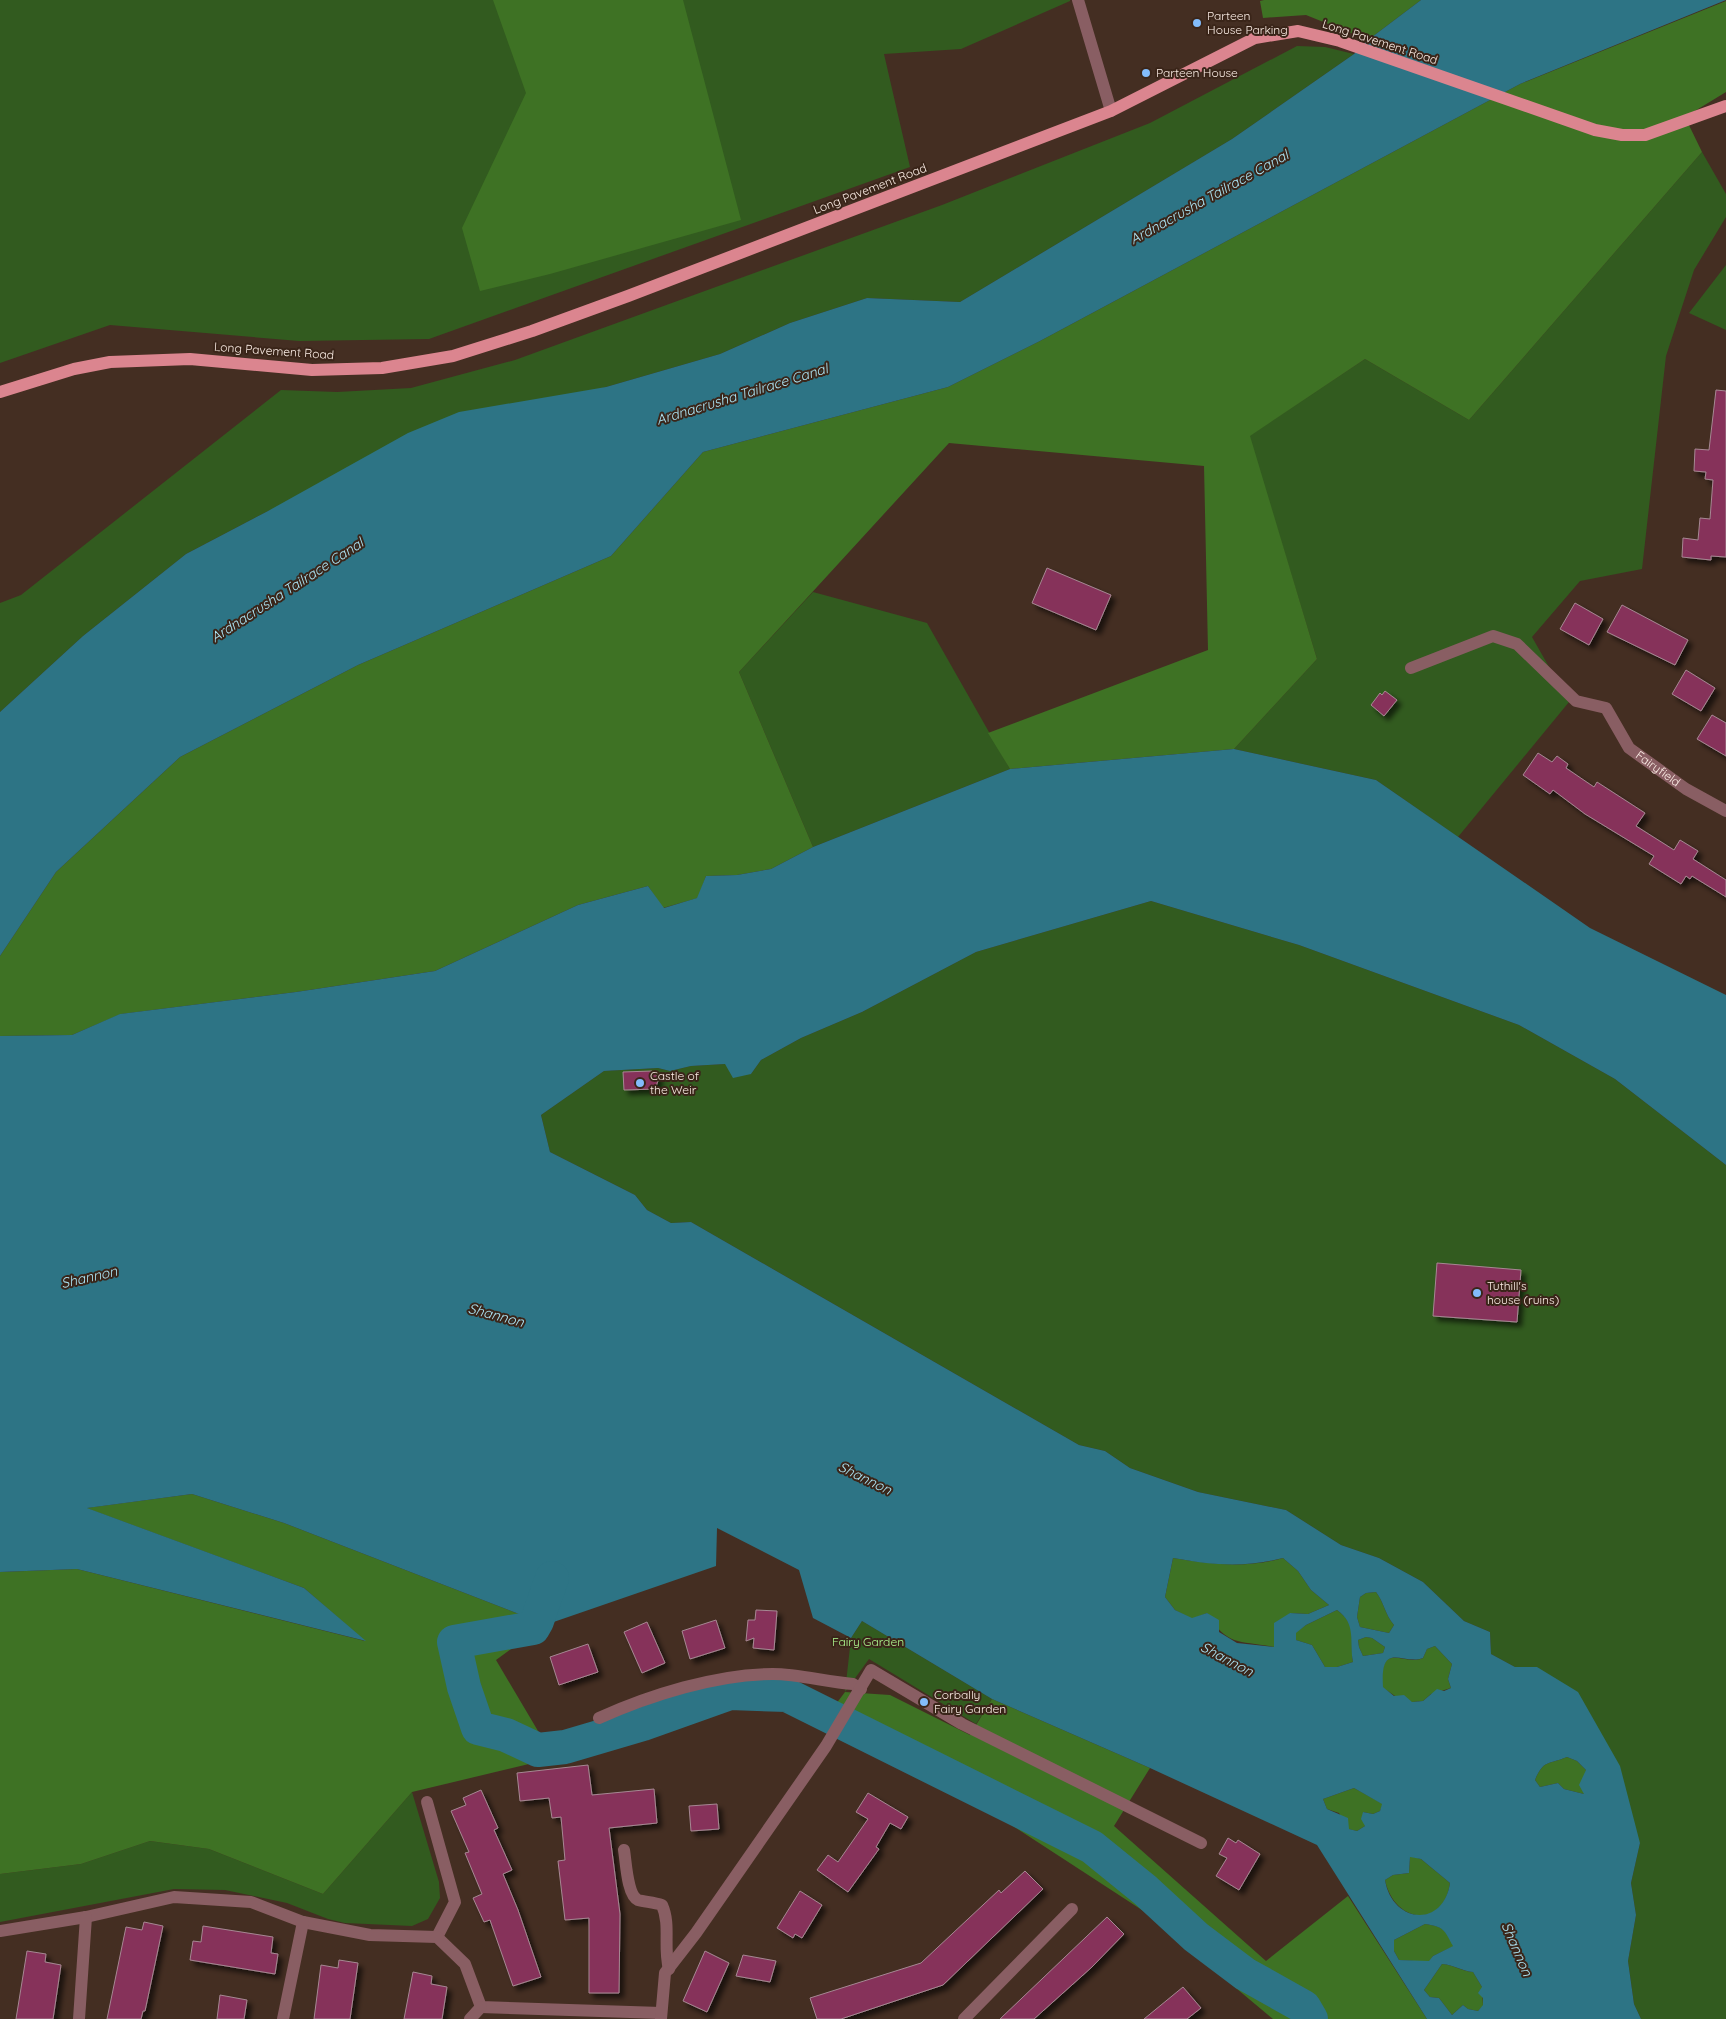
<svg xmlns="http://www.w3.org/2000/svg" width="1726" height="2019" viewBox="0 0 1726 2019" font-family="Quicksand,sans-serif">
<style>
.green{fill:#325b1f}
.forest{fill:#3e7224}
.water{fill:#2d7485;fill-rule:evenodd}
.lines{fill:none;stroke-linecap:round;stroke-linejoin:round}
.river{stroke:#2d7485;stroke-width:34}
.building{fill:#86315a;stroke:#a68893;filter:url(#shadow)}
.minor{stroke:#895e63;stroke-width:12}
.major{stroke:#db858f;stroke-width:12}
.poi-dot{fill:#83bcfb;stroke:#3a2519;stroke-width:2}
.labels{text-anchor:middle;stroke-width:4;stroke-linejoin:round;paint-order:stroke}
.poi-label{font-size:12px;fill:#fbede5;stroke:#3a2519;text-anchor:start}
.street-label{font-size:12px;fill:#fbede5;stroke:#3a2519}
.park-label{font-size:12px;fill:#aff990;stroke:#3a2519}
.water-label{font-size:14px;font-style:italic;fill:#ace5f5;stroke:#3a2519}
</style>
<defs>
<filter id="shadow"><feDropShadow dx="4.5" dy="4.5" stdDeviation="2.5" flood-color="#0009"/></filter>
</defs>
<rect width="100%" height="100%" fill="#442e22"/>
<!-- green -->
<path class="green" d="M0,0H1070V1L961,49L884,54L910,167L429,339L299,341L110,325L0,363Z
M1297,46L1325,47L1354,54L1232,139L960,302L867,298L790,323L720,354L606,387L268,511L186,554L83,636L0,712V603L21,595L281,390L337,392L411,388L515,360L942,205L1150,123Z
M1702,152L1726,194V217L1694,270L1666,356L1642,569L1580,581L1532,637L1569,702L1458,837L1376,780L1234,749L1317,659L1249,436L1365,359L1469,420Z
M1726,265V330L1689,313Z
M813,592L927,623L1010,769L813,847L739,672Z
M1151,901L1299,945L1519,1025L1615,1079L1726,1165V2019H1641L1634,2004L1628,1961L1636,1915L1631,1883L1640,1843L1537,1667H1515L1491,1654L1490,1632L1464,1621L1423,1582L1379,1558L1341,1545L1286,1510L1198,1492L1130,1468L1105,1451L1079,1445L691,1222L671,1223L647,1210L635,1195L550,1152L541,1115L604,1071L658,1068L670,1071L691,1066L725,1064L751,1074L761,1060L801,1038L862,1012L976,952Z
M862,1621L992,1699L976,1724L869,1659L845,1692L851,1638Z
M412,1792L439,1882L440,1898L428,1919L412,1926L345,1923L328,1919L287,1903L225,1890L174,1889L0,1922V1874L81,1864L150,1841L209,1849L323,1894Z"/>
<!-- forest -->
<path class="forest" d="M493,0H683L741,220L550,274L480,291L462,228L526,93Z
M1264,0H1421L1368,40L1306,15L1263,18L1260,1Z
M1726,1V92L1685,117L1702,152L1469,420L1365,359L1250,436L1317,659L1234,749L1010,769L988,733L1208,650L1204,466L949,443L739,672L813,847L771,869L737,875L706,876L698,898L663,908L648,886L578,905L435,971L296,992L121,1014L72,1035L0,1036V956L56,872L180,757L358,665L611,556L703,452L948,387L1040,341L1520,84Z
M192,1494L284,1523L537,1621L542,1626L496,1660L554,1758L412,1792L323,1894L209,1849L150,1841L81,1864L0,1874V1572L77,1569L365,1641L304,1588L86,1508Z
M1173,1558C1211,1564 1245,1569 1283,1558L1298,1571L1311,1590L1329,1605L1308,1614L1290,1613L1274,1647C1238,1640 1228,1647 1207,1613L1192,1619L1175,1610L1165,1597Z
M1376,1592C1384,1602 1385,1615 1394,1625L1389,1633L1360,1627L1357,1617L1360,1597L1366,1593Z
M1337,1610C1359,1626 1349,1640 1353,1662L1337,1667H1325L1312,1645L1296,1640L1295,1633L1306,1625Z
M1366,1637L1372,1638L1385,1647L1383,1653L1363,1656L1359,1647L1358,1640Z
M1435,1646L1452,1664L1448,1679L1451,1688L1431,1694L1423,1701L1412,1702L1395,1696L1382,1687C1380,1639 1403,1667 1423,1658L1427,1649Z
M845,1692L890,1695L970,1735L992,1699L1150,1768L1114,1826L1266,1961L1348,1896L1427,2019H1273L1145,1912L950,1785L821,1724Z
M1567,1757L1577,1761L1586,1770L1584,1794L1564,1789L1558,1783L1540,1787L1535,1780C1544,1759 1548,1765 1567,1757Z
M1354,1788L1383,1804L1380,1811L1373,1814L1363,1812L1365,1826L1357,1831L1348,1829L1339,1813L1327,1809L1323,1799Z
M1410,1856L1421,1859L1450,1883C1443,1930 1394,1923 1385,1880L1393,1875L1409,1873Z
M1425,1924C1446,1927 1444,1930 1454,1946L1433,1956L1429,1962L1399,1960L1394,1951V1940Z
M1442,1964C1454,1965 1461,1971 1473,1972L1482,1987L1483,2006L1478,2011L1468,2009L1463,2005L1452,2015L1439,1998L1430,1997L1424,1990Z"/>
<!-- water -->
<path class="water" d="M1421,0H1726L1520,84L1040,341L948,387L703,452L611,556L358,665L180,757L56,872L0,956V712L83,636L186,554L268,511L408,433L459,412L606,387L720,354L790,323L867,298L960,302L1232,139L1354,54L1368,40Z
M1234,749L1376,780L1590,928L1726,995V1165L1615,1079L1519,1025L1299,945L1151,901L976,952L862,1012L801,1038L761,1060L751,1074L733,1078L725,1064L691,1066L670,1071L658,1068L604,1071L541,1115L550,1152L635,1195L647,1210L671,1223L691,1222L1079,1445L1105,1451L1130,1468L1198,1492L1286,1510L1341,1545L1379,1558L1423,1582L1464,1621L1490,1632L1491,1654L1515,1667H1537L1578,1692L1620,1766L1640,1843L1631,1883L1636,1915L1628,1961L1634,2004L1641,2019H1427L1317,1845L1150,1768L992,1699L862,1621L851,1638L813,1618L799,1570L717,1528L716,1566L542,1626L537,1621L284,1523L192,1494L87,1508L304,1588L366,1641L77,1569L0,1572V1036L72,1035L120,1014L296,992L435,971L578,905L648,886L664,908L697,898L706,876L737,875L771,869L813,847L1010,769ZM1173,1558C1212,1565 1244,1568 1283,1558L1298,1571L1311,1590L1329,1605L1308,1614L1290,1613L1274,1623V1647L1237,1643L1219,1632V1620L1207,1613L1192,1618L1175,1610L1165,1597ZM1376,1592C1384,1602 1385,1615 1394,1625L1389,1633L1360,1627L1357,1617L1360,1597L1366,1593ZM1337,1610C1357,1624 1349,1641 1353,1662L1337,1667H1325L1312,1645L1296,1640V1633L1306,1625ZM1366,1637L1372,1638L1385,1647L1383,1653L1363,1656L1359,1647L1358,1640ZM1435,1646L1452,1664L1448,1679L1451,1688L1444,1691L1437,1689L1423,1701L1412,1702L1404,1695L1394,1696L1383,1687C1380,1639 1403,1666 1423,1658L1427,1649ZM1567,1757L1577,1761L1586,1770L1579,1785L1584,1794L1564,1789L1558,1783L1540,1787L1535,1780C1544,1759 1548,1765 1567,1757ZM1354,1788L1382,1804L1380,1811L1373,1814L1363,1812L1361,1819L1365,1826L1357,1831L1349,1829L1348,1818L1327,1809L1323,1799ZM1410,1857L1421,1859L1450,1883C1443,1929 1392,1923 1385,1880L1393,1875L1409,1873ZM1425,1924C1445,1927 1444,1930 1453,1946L1433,1956L1429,1961L1399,1960L1394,1951V1940ZM1442,1964C1454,1965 1462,1971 1473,1972L1482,1987L1478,1993L1483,1998V2005L1478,2011L1468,2009L1463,2005L1452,2015L1439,1998L1430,1997L1424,1990Z"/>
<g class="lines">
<!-- river -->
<path class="river" d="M552,1578L537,1621L533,1628L454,1642L464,1687L478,1728L506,1735L538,1750L565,1747L643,1724L730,1693L787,1695L1092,1847L1145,1890L1196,1937L1245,1974L1304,2007L1311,2019"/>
</g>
<!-- building -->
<path class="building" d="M1716,390L1726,391V557L1711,556V560L1682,557L1683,538L1698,540L1700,518L1710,519L1713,480L1705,479L1706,472L1694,471L1695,449L1709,450Z
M1047,568L1111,595L1096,630L1032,603Z
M1575,603L1603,619L1589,645L1560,629Z
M1622,605L1688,640L1675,665L1607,632Z
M1686,670L1715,688L1701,711L1672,694Z
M1385,691L1397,700L1384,716L1371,705L1380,693L1382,695Z
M1712,715L1726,723V756L1697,739Z
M1538,753L1552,762L1557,756L1568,764L1566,768L1594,787L1597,782L1645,813L1636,826L1674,850L1680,840L1698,851L1693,859L1726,880V897L1692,876L1690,879L1686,876L1681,884L1649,864L1654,856L1585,814L1553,790L1550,794L1523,775Z
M652,1071L659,1078L655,1089L624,1090L623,1072Z
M1437,1263L1521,1270L1517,1322L1433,1316Z
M756,1610L777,1611L774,1650L753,1648L754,1638L746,1641L748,1620H755Z
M716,1620L725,1648L690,1659L682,1631Z
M647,1622L665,1663L642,1673L624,1632Z
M588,1644L598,1672L559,1685L550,1657Z
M588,1765L592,1795L654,1789L657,1823L609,1828L620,1914L619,1993H589V1918L565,1920L558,1861L565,1860L561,1817L552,1818L549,1798L520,1801L517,1773Z
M481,1790L498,1828L494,1830L512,1870L503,1874L518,1910L541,1977L513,1986L490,1920L484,1922L473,1898L482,1894L465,1853L469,1852L451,1811L466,1805L463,1798Z
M868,1793L908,1817L901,1829L890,1823L876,1847L879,1849L848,1892L817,1870L828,1855L838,1862L868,1819L856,1812Z
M717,1804L719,1829L691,1831L689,1806Z
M1228,1838L1236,1843L1238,1840L1260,1854L1239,1890L1216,1876L1227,1858L1219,1854Z
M1025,1871L1043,1889L943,1985L841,2019H817L810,1998L921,1963L999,1890L1001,1893Z
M800,1891L822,1905L802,1938L795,1934L793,1938L777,1928Z
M1107,1917L1124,1934L1092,1967L1034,2019H1000Z
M144,1922L163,1926L145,2011H143L141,2019H107L126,1927L142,1930Z
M203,1926L273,1937L271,1953L278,1954L275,1974L190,1960L193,1941L201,1942Z
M27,1951L46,1954L45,1962L61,1965L53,2019H16Z
M705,1951L729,1963L707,2012L683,2001Z
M743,1955L776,1961L770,1982L736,1976Z
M339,1960L358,1963L350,2019H314L321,1965L338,1968Z
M413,1972L432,1976L431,1984L447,1987L442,2019H404Z
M1183,1987L1201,2008L1187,2019H1144Z
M220,1995L247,2000L244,2019H217Z"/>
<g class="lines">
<!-- minor -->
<g class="minor">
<path d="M1078,0L1111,111"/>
<path id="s1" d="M1411,668L1493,636L1517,644L1576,701L1606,708L1629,748L1686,789L1726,811"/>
<path d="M599,1718C650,1695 717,1674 773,1674C798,1674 827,1682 853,1684L861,1689"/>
<path d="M427,1802L455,1902L437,1937"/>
<path d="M624,1850C626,1861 627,1895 638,1900C645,1902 654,1902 662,1905C671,1925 663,1947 669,1969"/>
<path d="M0,1931L86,1917L174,1897L251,1902L303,1922L370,1935L437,1937L465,1964L481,2007L661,2013"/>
<path d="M79,2019L86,1917"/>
<path d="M283,2019L303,1922"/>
<path d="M470,2019L481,2007"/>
<path d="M661,2019L665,1973L696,1933L826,1746L871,1670L962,1724L1201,1843"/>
<path d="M964,2019L1072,1909"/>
</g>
<!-- major -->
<path class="major" d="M0,392L74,369L110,362L190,359L312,370L382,368L453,356L532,331L628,296L1111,111L1255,38L1298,31L1340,41L1595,130L1622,135H1645L1726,106"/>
</g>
<!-- markers -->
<g class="poi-dot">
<circle cx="1197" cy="23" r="5"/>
<circle cx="1146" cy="73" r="5"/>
<circle cx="640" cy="1083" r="5"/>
<circle cx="1477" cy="1293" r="5"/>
<circle cx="924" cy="1702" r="5"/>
</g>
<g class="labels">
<!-- poi labels -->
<g class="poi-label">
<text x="1207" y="20">Parteen<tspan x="1207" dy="14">House Parking</tspan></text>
<text x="1156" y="77">Parteen House</text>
<text x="650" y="1080">Castle of<tspan x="650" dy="14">the Weir</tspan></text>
<text x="1487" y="1290">Tuthill's<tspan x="1487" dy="14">house (ruins)</tspan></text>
<text x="934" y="1699">Corbally<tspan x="934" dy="14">Fairy Garden</tspan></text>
</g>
<!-- street labels -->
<g class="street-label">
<text transform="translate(1380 42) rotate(18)" y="4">Long Pavement Road</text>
<text transform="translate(870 189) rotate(-21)" y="4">Long Pavement Road</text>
<text transform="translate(274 351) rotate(4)" y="4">Long Pavement Road</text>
<text dy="4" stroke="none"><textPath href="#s1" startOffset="308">Fairyfield</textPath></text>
</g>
<!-- park labels -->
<g class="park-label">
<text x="868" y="1646">Fairy Garden</text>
</g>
<!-- water labels -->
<g class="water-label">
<text transform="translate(1209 197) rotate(-29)" y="5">Ardnacrusha Tailrace Canal</text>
<text transform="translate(742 394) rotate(-17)" y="5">Ardnacrusha Tailrace Canal</text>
<text transform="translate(287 590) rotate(-33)" y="5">Ardnacrusha Tailrace Canal</text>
<text transform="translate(89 1277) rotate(-13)" y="5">Shannon</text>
<text transform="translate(496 1315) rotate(15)" y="5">Shannon</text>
<text transform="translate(865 1478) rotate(26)" y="5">Shannon</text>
<text transform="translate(1227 1659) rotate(28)" y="5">Shannon</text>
<text transform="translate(1517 1949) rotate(67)" y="5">Shannon</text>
</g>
</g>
</svg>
